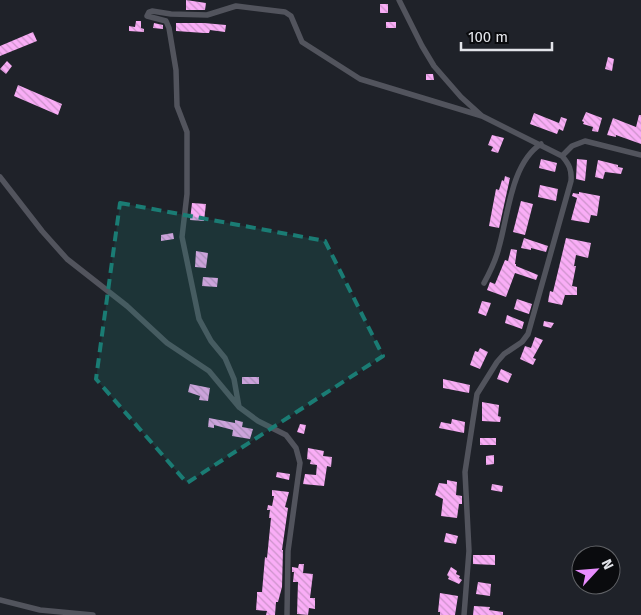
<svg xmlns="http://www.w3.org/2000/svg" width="641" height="615" viewBox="0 0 641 615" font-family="'Fira Sans',sans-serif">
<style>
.building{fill:url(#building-back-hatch)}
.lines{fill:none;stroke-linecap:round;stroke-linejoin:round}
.minor{stroke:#52545d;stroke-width:5.5}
.marked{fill:#1a7c74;fill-opacity:0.2;stroke:#1a7c74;stroke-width:4;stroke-dasharray:10 6;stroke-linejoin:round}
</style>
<defs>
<pattern id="building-back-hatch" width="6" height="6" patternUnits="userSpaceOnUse" patternTransform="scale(1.25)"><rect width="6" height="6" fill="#f9adf6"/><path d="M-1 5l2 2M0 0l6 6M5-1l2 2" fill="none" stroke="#cc93ca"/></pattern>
</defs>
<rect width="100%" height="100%" fill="#1f2229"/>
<!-- building -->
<path class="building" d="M186,0L206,3L205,10H186Z
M380,4H388V13H380Z
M136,21H141V28L144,29V32L129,31V26L135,27Z
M386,22H396V28H386Z
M154,23L163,25V29L153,28Z
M176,23H204L226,25L225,32L210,30L209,33H204L176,31Z
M33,32L37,41L0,56V46Z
M608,57L614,59L612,71L605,69Z
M7,61L12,66L6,74L0,69Z
M426,74H433L434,80H426Z
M18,85L62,104L58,115L14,96Z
M586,112L602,118L598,132L592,131L593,127L583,124L584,122L582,121Z
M534,113L559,123L561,117L567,119L563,131L559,129L557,134L530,124Z
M639,115H641V144L616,135V137L607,135L613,118L636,127Z
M492,135L504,138L498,153L491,151L493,147L488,145Z
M541,159L557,163L555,172L539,168Z
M577,159L587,160L585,181L576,179Z
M598,160L618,165V167L623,168L621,174L605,172L603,179L595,177Z
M505,176L510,178L499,228L489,226L496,189L499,190L502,180L504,181Z
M540,185L558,189L556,201L538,197Z
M579,192L600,196L597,216L591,215L589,223L571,220L577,198L572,196L573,193L579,194Z
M521,201L533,204L525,235L513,232Z
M192,203L206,204L204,221L190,220Z
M173,233L174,239L161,241V235Z
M524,238L548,246L546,252L531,248V250L521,248Z
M566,238L591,243L588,258L576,255L574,266H576L572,286L577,287V295H565L562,305L548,302L549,296L550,291L553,292Z
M511,249L517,250L515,264H516V266L538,275L536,280L515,273L506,297L487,290L490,282L495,284L505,260L508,261Z
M196,251L208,253L206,268L195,267Z
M203,277L218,278L217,287L202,286Z
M517,299L532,304L529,314L514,309Z
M482,301L491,303L486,316L478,313Z
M507,315L524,322L522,329L505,323Z
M544,321L554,323L551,328L543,326Z
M535,337L543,340L533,358L536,359L533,365L520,359L525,346L531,348Z
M480,348L488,352L480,369L470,365L475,351L478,352Z
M501,369L512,374L508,383L497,379Z
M242,377H259V384H242Z
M443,379L470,385L469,393L443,388Z
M190,384L210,388L208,401L199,400L200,396L188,392Z
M482,402L499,405L498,416L501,417L500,422L482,421Z
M209,418L235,423V420L243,422L242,427L253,429L250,439L232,436L233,430L214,425V428L208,427Z
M452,419L465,422L464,433L439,428L441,422L451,424Z
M300,424L306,425L304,434L297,432Z
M480,438H496V445H480Z
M308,448L324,451L323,456L332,457L331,467L327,466L324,486L303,484L305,474L316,475L317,465L310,464L311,460L307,459Z
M494,455V464L486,465V456Z
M277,472L290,474L289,480L276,477Z
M447,480L457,482L456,495L462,496V504H459L457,518L441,516L443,499L435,495L439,483L447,484Z
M492,484L503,486L502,492L491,490Z
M272,490L289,492L285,507L288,508L282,550H283L282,587L278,602H276L275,615H266L267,611L256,610L257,597V592H262L265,557L267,558L271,518H269L270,510H267L268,505L272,506L274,496H272Z
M446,533L458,536L456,544L444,542Z
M473,555H495V565L473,564Z
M299,564H304L303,573L313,574L310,598H315V609L309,608L308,615L297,614L298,582H293L294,572H292V567L298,568Z
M451,567L457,571L456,574L460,576L459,578L462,580L459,584L448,579L449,577L447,575Z
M478,582L491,584L490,596L476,594Z
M440,593L458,596L455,615H440V612H438Z
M474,606L490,607L489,610L503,612V615H473Z"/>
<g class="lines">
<!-- minor -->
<path class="minor" d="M399,0L422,46L434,66L461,97L482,116L562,156C569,164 572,170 571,181L528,334L522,342L504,354L497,362L477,394L465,472L469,551L464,615
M562,156L572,146L585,141L641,155
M0,177L42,231L67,259L127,306L167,343L209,371L239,407L258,421L286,435L296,448L300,463L288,551L287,615
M484,283C490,272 496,260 499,247C508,216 511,163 541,144
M239,407L234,379L225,358L211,341L199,319L182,237L187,194V132L177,106L176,70L169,28L166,21L147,16L149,12L152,11L171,14L207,15L236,6L285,12L291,16L302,42L360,79L482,116
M0,600L40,610L93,615"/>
</g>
<!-- marked area -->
<path class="marked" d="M120,203L325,241L383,356L187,483L96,379Z"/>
<!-- north arrow -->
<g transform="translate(596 570) rotate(64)"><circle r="24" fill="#0a0b0e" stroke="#606266"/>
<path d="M0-4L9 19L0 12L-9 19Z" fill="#e98dfe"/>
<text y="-8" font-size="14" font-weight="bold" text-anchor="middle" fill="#e2e4e9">N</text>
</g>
<!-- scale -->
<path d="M461 42v8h91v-8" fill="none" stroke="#e2e4e9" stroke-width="2.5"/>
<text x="468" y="42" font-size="15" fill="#e2e4e9" stroke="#0a0b0e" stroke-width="4" paint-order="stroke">100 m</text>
</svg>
